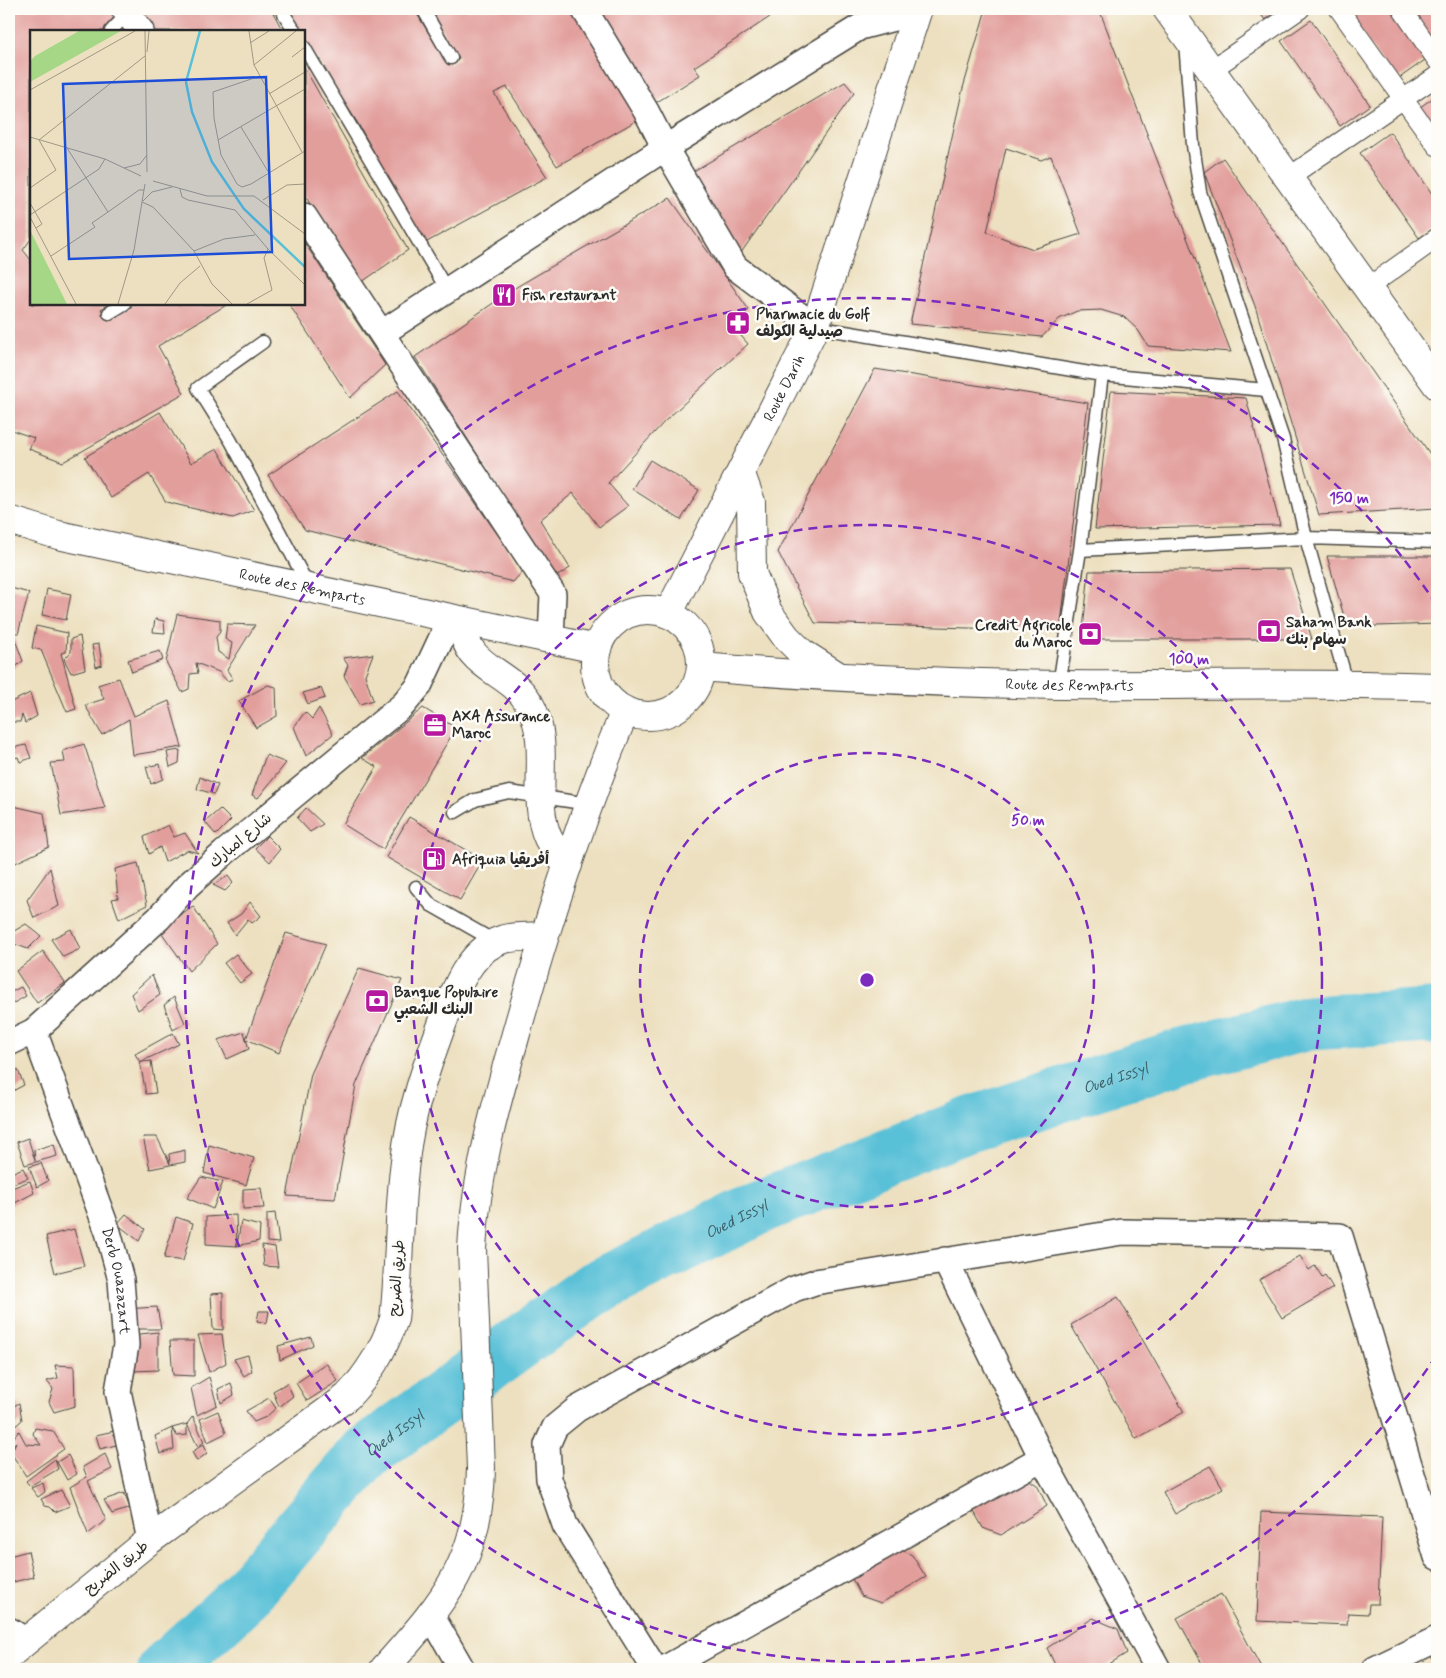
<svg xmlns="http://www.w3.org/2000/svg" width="1446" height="1678" viewBox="0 0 1446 1678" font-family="Mynerve,'Playpen Sans Arabic',sans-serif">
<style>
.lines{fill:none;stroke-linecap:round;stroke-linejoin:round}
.river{stroke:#59c0d7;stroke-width:55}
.building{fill:#e29e9b;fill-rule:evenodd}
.service-casing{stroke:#484641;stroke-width:15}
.pedestrian-casing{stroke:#484641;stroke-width:21}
.minor-casing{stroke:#484641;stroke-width:28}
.tertiary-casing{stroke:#484641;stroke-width:30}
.secondary-casing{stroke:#484641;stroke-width:30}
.service{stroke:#fff;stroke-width:12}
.pedestrian{stroke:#fff;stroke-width:19}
.minor{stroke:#fff;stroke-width:25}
.tertiary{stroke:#fff;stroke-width:28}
.secondary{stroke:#fff;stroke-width:28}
.ring{fill:none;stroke:#7b2cbf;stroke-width:2.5;stroke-dasharray:9 6}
.labels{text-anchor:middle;stroke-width:5;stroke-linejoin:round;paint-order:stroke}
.poi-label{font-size:15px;font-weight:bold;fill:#2b2b2b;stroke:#fdfcf7;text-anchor:start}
.street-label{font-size:15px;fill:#2b2b2b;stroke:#fdfcf7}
.water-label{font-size:16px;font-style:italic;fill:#3b5f67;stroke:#fdfcf7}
.inset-river{fill:none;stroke:#59c0d7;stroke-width:2.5}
.inset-road{fill:none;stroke:#9f9884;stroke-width:1}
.view{fill:#1d4ed8;fill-opacity:0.15;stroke:#1d4ed8;stroke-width:2.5}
.inset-edge{fill:none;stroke:#2b2b2b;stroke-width:2.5}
.centre{fill:#7b2cbf;stroke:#fdfcf7;stroke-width:2.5}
.ring-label{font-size:15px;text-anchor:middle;font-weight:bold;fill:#7b2cbf;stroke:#fdfcf7;stroke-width:5;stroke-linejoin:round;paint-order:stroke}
</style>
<rect width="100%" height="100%" fill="#fdfcf7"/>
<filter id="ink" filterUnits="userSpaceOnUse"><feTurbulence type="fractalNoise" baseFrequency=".02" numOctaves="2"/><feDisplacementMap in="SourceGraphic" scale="10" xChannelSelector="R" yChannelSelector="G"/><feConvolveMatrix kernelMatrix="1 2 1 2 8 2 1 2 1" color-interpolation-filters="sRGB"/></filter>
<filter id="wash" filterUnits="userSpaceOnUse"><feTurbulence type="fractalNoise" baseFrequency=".0096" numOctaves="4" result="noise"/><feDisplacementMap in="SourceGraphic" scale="20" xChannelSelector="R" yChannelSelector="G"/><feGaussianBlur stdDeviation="1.12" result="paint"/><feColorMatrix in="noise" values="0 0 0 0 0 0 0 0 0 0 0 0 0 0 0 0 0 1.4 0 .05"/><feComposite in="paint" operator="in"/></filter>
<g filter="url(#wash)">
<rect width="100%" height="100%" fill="#ede0c0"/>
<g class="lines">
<!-- river -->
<path class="river" id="s1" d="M165,1669L240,1600L365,1454L592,1290L761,1206L971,1124L1178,1057L1309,1023L1431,1016L1437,1018"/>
</g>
<g id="blocks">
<!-- building -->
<path class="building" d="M9,9H117L121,16L106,31H31V239L23,250L31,260V304H110L101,309L107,320L136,304H228L158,346L184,393L63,462L29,449L34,438L9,429V89L12,87L9,80Z
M135,9H271L283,31H150Z
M284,9H414L448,65L459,59L431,9H575L641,118L557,166L507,87L494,93L547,177L425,243L357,122L304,39V31H299Z
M597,9H778L779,11L694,67L700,75L649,107Z
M986,9H1099L1231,352L1148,346L1138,330L1124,317L1101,310L1077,311L1059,319L1042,337L910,324L963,88ZM1006,148L1041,160L1051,156L1081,234L1033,249L987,232Z
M1257,9H1281L1265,20Z
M1345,9H1390L1425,60L1395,81Z
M1406,9H1437V54Z
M1311,20L1370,105L1340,126L1281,41Z
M304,67L408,250L359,284L304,194Z
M845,82L854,93L740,254L687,175Z
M1437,95V141L1416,110Z
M1390,132L1437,201V226L1419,238L1360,153Z
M1223,158L1437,464V508L1319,515L1255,306L1204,172Z
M670,198L749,310L730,323L748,344L665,421L608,483L628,506L599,527L573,493L540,520L570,568L556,577L415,357L518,286Z
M304,242L385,365L350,398L289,304H304Z
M875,369L1088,403L1060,631L815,623L778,552Z
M398,391L523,571L513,582L305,530L268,475Z
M1111,391L1246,398L1280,525L1095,529Z
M160,412L191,463L217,449L254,510L233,518L166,502L149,474L111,498L85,457Z
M650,460L699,490L681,520L632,489Z
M1327,556H1437V624L1347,627Z
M1290,569L1312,639H1082L1089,571Z
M11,588L29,593L18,634L9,627Z
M47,589L71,594L66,620L42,615Z
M177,614L220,620V632L216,637L218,652L229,659L232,643L225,639L227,624L255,625L227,670L233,679L227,681L219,672L196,663L198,673L190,674L189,689L182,692L166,662Z
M155,619L164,621L165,633L153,632Z
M36,626L67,633L66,652L61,653L76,709L67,712L41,650L32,648Z
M80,636L85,669L71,673L64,659L71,652V639Z
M14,637L23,661L9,672V641Z
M99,644L102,665L96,667L92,645Z
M160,651L163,660L132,672L128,660Z
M373,654L365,675L373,700L360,704L344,676L348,665L343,658Z
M119,678L134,716L169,701L182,747L133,755L129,719L102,735L85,705L104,699L98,685Z
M268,685L276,687L277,716L256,728L239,701Z
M321,688L325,698L308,704L303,693Z
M30,693L37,716L25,723L22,715L20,722H9V703Z
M319,708L333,734L306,756L294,727L305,712L312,719Z
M423,708L456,728L383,849L343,824L377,767L362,758Z
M84,744L105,808L61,815L51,763L65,762L63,751Z
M26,745L31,758L20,762L18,757L14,758L11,748Z
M180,750L179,763L170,767L167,752Z
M266,755L286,763L258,798L252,795Z
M160,764L163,779L151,784L146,767Z
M200,777L218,785L214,794L197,789Z
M9,805L44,813L49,847L9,866Z
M306,808L323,824L310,832L297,818Z
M220,809L231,820L216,835L205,822Z
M409,817L483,860L460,900L386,857Z
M168,825L174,837L185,833L198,853L187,850L165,862L160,847L149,854L144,837Z
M267,836L280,849L270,862L255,848Z
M138,863L147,905L119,919L112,899L118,898L115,869Z
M50,868L59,906L34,918L27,900Z
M228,876L233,883L225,891L213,885Z
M250,902L261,916L252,923L248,919L235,935L227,923L241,914Z
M193,906L217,944L189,971L159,929Z
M26,924L41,936L28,949L9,942V934Z
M71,929L80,949L63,957L51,939Z
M286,933L326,944L279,1053L246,1039Z
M43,951L65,983L37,1003L16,971Z
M236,954L252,974L240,983L224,963Z
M359,968L402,980L356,1085L335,1199L287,1196L311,1074Z
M152,975L160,995L138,1010L131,994Z
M21,987L26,996L12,1004L9,993Z
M174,997L185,1023L173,1030L164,1005Z
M244,1032L249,1049L227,1059L218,1040Z
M173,1033L179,1044L140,1062L151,1061L156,1093L146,1094L140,1062L135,1054Z
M18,1070L24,1085L9,1093V1074Z
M143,1137H157L170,1164L169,1154L185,1150V1162L150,1169Z
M28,1138L35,1161L34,1150L54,1144L57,1156L25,1165L17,1142Z
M209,1145L254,1158L246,1185L204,1173Z
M41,1163L48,1181L37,1187L29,1167Z
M23,1168L28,1178L12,1184L9,1174Z
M201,1177L223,1182L213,1209L187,1198Z
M30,1181L34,1193L9,1206V1189Z
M261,1188L264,1208L243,1209V1189Z
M275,1213L279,1243L267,1242V1214Z
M126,1214L145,1229L139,1241L117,1224Z
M236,1215L237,1246L241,1221L260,1226L259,1241L237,1246L206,1244V1217Z
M176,1217L193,1223L183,1261L164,1258Z
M74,1229L84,1266L55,1273L46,1236Z
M262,1245L275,1247L278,1267L264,1266Z
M1300,1256L1309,1270L1315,1266L1322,1277L1325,1275L1333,1288L1282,1318L1259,1280Z
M223,1293V1330L213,1329L211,1294Z
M1118,1297L1184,1412L1136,1439L1071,1325Z
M157,1307L161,1329H138L124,1309Z
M259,1311H269L267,1323L257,1321Z
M158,1332V1370L133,1371L131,1335Z
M222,1334L226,1363L209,1372L198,1335Z
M311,1337L313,1345L280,1360L278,1346Z
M170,1341H194V1376L173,1375Z
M248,1355L252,1371L244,1376L234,1359Z
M326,1363L338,1381L307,1401L296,1383Z
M55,1365L74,1366L75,1406L54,1412L49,1402L53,1389L47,1381L58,1378Z
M209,1377L217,1405L197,1415L191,1388Z
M231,1383L234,1395L221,1403L218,1389Z
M287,1383L293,1396L279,1407L273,1391Z
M269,1398L276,1408L266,1417L254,1422L246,1411Z
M19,1403L22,1420L9,1432V1409Z
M218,1411L226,1433L208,1442L200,1419Z
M193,1416L204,1442L198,1447L187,1424V1435L177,1436L172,1428L174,1449L160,1454L155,1436L172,1428L187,1424Z
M35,1428L53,1431L64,1449L26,1476L11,1453L16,1442L10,1448L9,1443L19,1431L26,1444L41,1445L33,1434Z
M114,1431L116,1445L100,1449L96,1435Z
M204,1444L207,1453L197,1461L192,1452Z
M105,1454L112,1469L88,1481L106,1520L88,1534L70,1487L87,1477L83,1467Z
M68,1455L77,1474L67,1480L57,1462Z
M55,1459L58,1469L30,1486L26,1481Z
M1210,1466L1223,1488L1175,1514L1163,1492Z
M1026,1478L1037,1485L1047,1506L1001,1535L983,1528L971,1506Z
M43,1483L45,1492L38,1497L31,1488Z
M61,1490L70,1506L55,1512L50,1507L45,1506L41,1499Z
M124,1493L130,1508L112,1514L104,1500Z
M1261,1512L1382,1517L1378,1604H1369L1368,1614L1348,1613L1347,1625L1257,1621Z
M895,1547L912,1555L926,1577L881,1603L861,1596L848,1571Z
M28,1551L34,1577L9,1583V1556Z
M1221,1594L1262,1669H1205L1177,1618Z
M1093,1618L1118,1629L1127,1653L1101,1669H1057L1047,1648Z"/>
</g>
</g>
<g filter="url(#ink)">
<use href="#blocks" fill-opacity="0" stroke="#484641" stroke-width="1"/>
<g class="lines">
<defs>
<path id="service" d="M423,9L451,58
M284,14L295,31
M111,31L127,14
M1185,42L1193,145L1200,192L1283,439L1306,538L1347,683
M304,47L447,290
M109,313L124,304
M815,327L1102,375L1266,390
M263,342L198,388L231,441L309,587
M1080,550L1306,538L1437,542
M1059,685L1080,550L1102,375
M455,812L475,800L509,792L589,804
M416,887L431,905L496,942"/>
<path id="pedestrian" d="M1339,9L1437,146
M1402,9L1437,60
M1211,70L1300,9
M1289,177L1437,76
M1367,288L1437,238"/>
<g id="minor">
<path d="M124,9L141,31"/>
<path d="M584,9L646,111L665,148L735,267L815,327"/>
<path d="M304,216L553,594L551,638"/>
<path d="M382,333L665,148L860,27L917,12"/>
<path id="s2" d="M34,1031L108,1232L121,1280L126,1345L118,1391L150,1540"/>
<path d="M9,1043L34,1031L159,918L187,886L224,853L403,705L419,686L450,620"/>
<path d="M945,1260L1042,1458L1158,1669"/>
<path d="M431,1615L462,1669"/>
<path d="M9,1630L25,1640"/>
<path d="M655,1669L565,1525L549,1479L547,1445L555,1427L577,1409L794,1289L815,1282L1122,1232L1340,1236L1437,1557"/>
<path d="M664,1669L1042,1458"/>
<path d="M1375,1669L1437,1639"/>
</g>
<g id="tertiary">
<path d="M1167,9L1437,385"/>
<path id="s3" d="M668,614L815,327L918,9"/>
<path d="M9,1655L150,1540L347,1397C369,1374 384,1349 394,1319C400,1267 398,1213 405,1161C410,1112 427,1065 444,1019C455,991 467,956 496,942C510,935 529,937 544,936"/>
<path d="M384,1669C444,1601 479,1564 481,1468L472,1249C476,1171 498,1097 519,1023C549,917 583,812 625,711"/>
</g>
<g id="secondary">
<path d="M741,474L751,502L752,573L768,612L786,637L802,653L835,674"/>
<path id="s4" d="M9,520L58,535L597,649"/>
<circle cx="648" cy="663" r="53"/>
<path d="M462,622C465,670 508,668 529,703C553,743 530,798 548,838C553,848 561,857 568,865"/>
<path id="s5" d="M701,667C820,677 940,683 1059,685C1185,686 1311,682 1437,687"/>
</g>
</defs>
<!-- service casing -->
<use href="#service" class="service-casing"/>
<!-- pedestrian casing -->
<use href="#pedestrian" class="pedestrian-casing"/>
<!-- minor casing -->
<use href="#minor" class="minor-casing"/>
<!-- tertiary casing -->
<use href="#tertiary" class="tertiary-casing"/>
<!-- secondary casing -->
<use href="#secondary" class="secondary-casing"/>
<!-- service -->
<use href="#service" class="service"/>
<!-- pedestrian -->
<use href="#pedestrian" class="pedestrian"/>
<!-- minor -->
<use href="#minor" class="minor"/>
<!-- tertiary -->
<use href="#tertiary" class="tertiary"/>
<!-- secondary -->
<use href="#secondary" class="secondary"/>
</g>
</g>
<!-- distance rings -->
<g class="ring">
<circle cx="867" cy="980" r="227"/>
<circle cx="867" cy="980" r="455"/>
<path d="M1436 1356A682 682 0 1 1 1436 604"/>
</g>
<!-- icons -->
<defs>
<symbol id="restaurant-square" viewBox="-11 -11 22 22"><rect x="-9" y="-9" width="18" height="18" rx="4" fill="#b5179e" stroke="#fdfcf7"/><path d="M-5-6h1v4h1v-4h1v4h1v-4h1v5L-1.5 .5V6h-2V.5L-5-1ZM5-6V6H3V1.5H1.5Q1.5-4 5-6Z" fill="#fff"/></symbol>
<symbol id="pharmacy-square" viewBox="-11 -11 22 22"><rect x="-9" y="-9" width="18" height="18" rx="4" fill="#b5179e" stroke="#fdfcf7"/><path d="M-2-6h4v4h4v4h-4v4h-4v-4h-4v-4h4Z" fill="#fff"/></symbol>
<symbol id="bank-square" viewBox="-11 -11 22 22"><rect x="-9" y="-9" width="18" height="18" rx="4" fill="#b5179e" stroke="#fdfcf7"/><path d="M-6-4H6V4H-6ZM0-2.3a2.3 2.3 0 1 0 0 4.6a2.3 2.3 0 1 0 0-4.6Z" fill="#fff"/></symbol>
<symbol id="office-square" viewBox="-11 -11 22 22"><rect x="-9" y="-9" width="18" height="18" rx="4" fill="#b5179e" stroke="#fdfcf7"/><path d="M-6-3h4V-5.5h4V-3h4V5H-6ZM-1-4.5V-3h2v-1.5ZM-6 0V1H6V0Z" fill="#fff"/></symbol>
<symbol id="fuel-square" viewBox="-11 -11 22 22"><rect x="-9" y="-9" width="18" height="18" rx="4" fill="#b5179e" stroke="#fdfcf7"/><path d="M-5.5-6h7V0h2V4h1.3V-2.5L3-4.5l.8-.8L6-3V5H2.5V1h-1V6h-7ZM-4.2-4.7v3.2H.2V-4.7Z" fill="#fff"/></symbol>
</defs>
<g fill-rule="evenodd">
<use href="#restaurant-square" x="490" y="281" width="28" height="28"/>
<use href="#pharmacy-square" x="724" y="309" width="28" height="28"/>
<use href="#bank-square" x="1255" y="617" width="28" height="28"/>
<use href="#bank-square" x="1076" y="620" width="28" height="28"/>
<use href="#office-square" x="421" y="711" width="28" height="28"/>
<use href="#fuel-square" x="420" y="845" width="28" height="28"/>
<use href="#bank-square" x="363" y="987" width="28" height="28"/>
</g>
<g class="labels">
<!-- poi labels -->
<g class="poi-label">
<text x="522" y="300">Fish restaurant</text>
<text x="756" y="319">Pharmacie du Golf<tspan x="756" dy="17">صيدلية الكولف</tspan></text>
<text x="1286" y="627">Saham Bank<tspan x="1286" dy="17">سهام بنك</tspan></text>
<text x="1072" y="630" text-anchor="end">Credit Agricole<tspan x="1072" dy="17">du Maroc</tspan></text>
<text x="452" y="721">AXA Assurance<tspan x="452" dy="17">Maroc</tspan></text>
<text x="452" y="864">Afriquia أفريقيا</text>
<text x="394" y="997">Banque Populaire<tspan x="394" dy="17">البنك الشعبي</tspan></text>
</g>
<!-- street labels -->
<g class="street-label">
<text dy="5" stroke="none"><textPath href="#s3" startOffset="254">Route Darih</textPath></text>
<text dy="5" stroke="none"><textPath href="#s4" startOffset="301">Route des Remparts</textPath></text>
<text dy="5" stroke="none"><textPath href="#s5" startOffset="369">Route des Remparts</textPath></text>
<text transform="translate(240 840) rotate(-40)" y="5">شارع امبارك</text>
<text transform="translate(396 1278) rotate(-86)" y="5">طريق الضريح</text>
<text dy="5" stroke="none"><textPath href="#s2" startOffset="264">Derb Ouazazart</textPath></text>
<text transform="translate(116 1567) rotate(-38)" y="5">طريق الضريح</text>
</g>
<!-- water labels -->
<g class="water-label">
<text dy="6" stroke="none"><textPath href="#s1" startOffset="1140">Oued Issyl</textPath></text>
<text dy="6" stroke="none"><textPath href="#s1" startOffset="735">Oued Issyl</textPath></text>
<text dy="6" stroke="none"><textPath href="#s1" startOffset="330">Oued Issyl</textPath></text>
</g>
</g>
<!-- overview -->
<g transform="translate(30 30)">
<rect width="275" height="275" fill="#ede0c0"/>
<path d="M49,1H91L0,52V31L5,26ZM0,200L37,274H0Z" fill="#a5d786"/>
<path class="inset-river" d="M170,1L156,52L162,82L182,132L214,179L275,237"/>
<path class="inset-road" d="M115,1L117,142M219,1L224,35L272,122M220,13L239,1M117,22L119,1M262,27L275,17M224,35L266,1M230,46L183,62L184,88L191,125L207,154L212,157L221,154L275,121M0,60L105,1M239,64L275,42M211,97L239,143M0,107L75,129L111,146M9,110L115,26M188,110L275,59M37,118L78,182M94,138L110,134L117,125M123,151L177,166H224L275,204M0,158L26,140L9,110M150,159L152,167L158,170L205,180L238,219L275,255M233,170L257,155L275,154M113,171L122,162L142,157M112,172L123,177L164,221L182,254L202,274M0,173L12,194L6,198M0,185L69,139L75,129M0,187L46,274M164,221L194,209L225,205M21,226L65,197L62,193L78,182L109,160H114M88,274L104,220L115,154M135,274L150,253L170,236M217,274L242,260L234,228L238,219"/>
<path class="view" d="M236,47L242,222L39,229L33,54Z"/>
<rect width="275" height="275" class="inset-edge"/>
</g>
<circle cx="867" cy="980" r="8" class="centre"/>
<g class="ring-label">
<text x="1349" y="503">150 m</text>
<text x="1189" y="664">100 m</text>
<text x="1028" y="825">50 m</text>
</g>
<!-- margin -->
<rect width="1446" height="1678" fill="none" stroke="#fdfcf7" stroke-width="30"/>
</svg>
